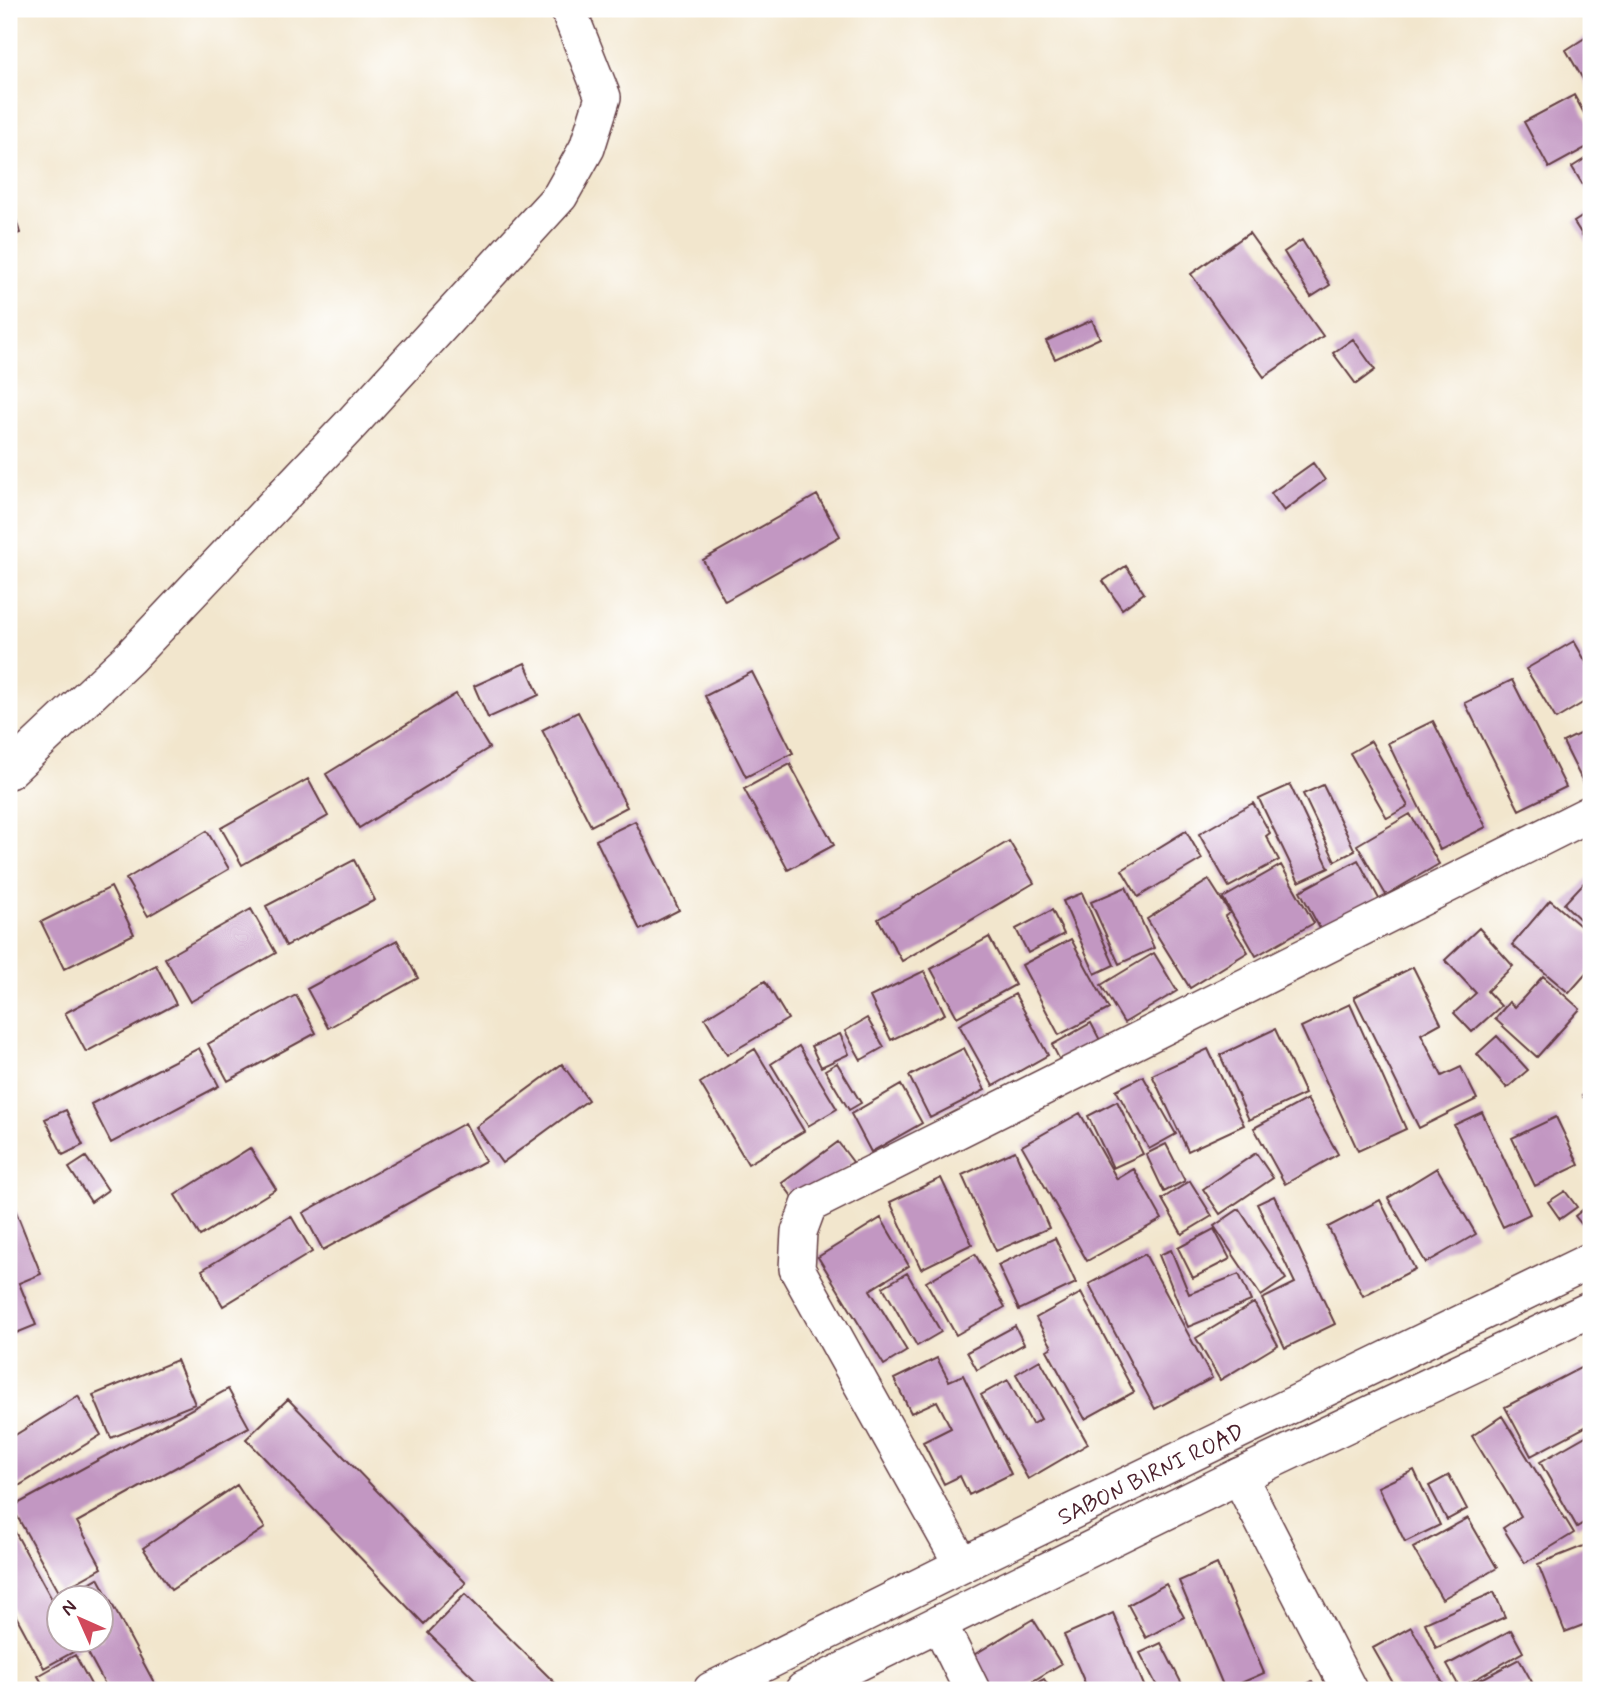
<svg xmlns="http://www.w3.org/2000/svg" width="1600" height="1699" viewBox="0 0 1600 1699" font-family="Mynerve,sans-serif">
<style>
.building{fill:#c297c2}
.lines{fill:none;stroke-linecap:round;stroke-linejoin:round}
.minor-casing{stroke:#633d43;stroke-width:38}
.minor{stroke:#fff;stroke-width:35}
.labels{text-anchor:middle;stroke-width:5;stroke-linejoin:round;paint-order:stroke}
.street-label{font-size:23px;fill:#4a1f2b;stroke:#fff}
</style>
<rect width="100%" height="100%" fill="#fff"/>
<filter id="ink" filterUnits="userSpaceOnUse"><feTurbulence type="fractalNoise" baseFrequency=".0143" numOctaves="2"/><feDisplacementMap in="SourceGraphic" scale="14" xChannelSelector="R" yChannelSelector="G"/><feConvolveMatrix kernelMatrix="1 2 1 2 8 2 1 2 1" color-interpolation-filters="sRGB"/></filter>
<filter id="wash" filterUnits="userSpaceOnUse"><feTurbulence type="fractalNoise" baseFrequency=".00686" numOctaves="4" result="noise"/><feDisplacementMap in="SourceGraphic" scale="28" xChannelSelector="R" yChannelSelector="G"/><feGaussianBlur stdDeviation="1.57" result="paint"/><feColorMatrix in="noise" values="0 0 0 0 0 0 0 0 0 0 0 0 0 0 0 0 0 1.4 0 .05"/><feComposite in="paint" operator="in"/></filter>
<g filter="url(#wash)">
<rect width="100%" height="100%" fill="#f2e6cd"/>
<g id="blocks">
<!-- building -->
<path class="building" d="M1591,34V93L1566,50Z
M1574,95L1591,126V145L1549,168L1524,122Z
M1591,155V198L1572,167Z
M9,196L20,233L9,236Z
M1591,211V249L1574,222Z
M1249,233L1323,336L1264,377L1191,274Z
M1302,240L1330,285L1311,297L1284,252Z
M1092,320L1100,338L1055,359L1046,341Z
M1353,339L1375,370L1356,384L1333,353Z
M1313,463L1325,480L1284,511L1271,493Z
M817,495L840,536L725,601L703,560Z
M1126,566L1144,593L1122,609L1103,581Z
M1574,641L1591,671V698L1556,719L1526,669Z
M525,663L539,695L488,718L474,686Z
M752,672L793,753L746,777L705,696Z
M1512,680L1566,787L1519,810L1465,703Z
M456,694L489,748L359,828L326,774Z
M578,712L627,807L591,826L542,730Z
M1433,721L1486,827L1440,850L1388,743Z
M1591,728V798L1563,742Z
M1371,741L1408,806L1387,818L1350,753Z
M790,764L834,845L788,870L744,789Z
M308,779L328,816L242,865L221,828Z
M1290,785L1329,868L1299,882L1259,799Z
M1323,785L1355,851L1335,861L1303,794Z
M1253,803L1270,833L1266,836L1279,860L1229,887L1199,834Z
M1410,814L1439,864L1386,895L1357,845Z
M635,821L679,910L640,930L596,840Z
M207,831L229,869L148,916L126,879Z
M1186,831L1202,859L1138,897L1122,870Z
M1009,841L1034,883L902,961L878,919Z
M354,860L375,900L286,946L266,906Z
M1358,860L1384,908L1326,940L1300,891Z
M1281,865L1314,923L1256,956L1223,898Z
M1591,875V930L1564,904Z
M1209,880L1230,913L1225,916L1248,952L1190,988L1147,919Z
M111,887L134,934L64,969L41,922Z
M1126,887L1154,948L1119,964L1091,902Z
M1082,893L1114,965L1095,974L1063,901Z
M1550,900L1591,935V968L1569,993L1512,945Z
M251,909L276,953L190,1002L165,958Z
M1052,910L1064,934L1028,953L1016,929Z
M1479,928L1513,966L1487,991L1501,1006L1472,1032L1454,1013L1476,993L1445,960Z
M989,937L1015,985L957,1017L931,969Z
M1071,939L1109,1009L1059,1035L1022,965Z
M397,940L418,978L328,1028L307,989Z
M1154,953L1177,991L1124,1023L1101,985Z
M156,965L176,1004L86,1052L65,1013Z
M1413,967L1441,1023L1421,1034L1442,1076L1461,1067L1477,1099L1419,1128L1354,997Z
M924,971L945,1014L891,1040L870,997Z
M1543,976L1580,1009L1537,1057L1495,1019L1509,1002L1515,1007Z
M765,981L788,1019L727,1055L705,1018Z
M1015,994L1048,1055L993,1086L959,1025Z
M296,995L316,1033L228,1081L208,1044Z
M1350,1004L1406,1129L1358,1151L1301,1027Z
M867,1018L884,1047L861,1060L845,1031Z
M1091,1023L1102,1044L1063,1066L1052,1045Z
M1275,1029L1305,1094L1249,1120L1220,1055Z
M840,1034L849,1054L821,1067L811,1046Z
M1497,1036L1528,1070L1507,1088L1477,1054Z
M799,1046L837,1109L808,1126L771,1064Z
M199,1048L219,1086L111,1143L91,1104Z
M964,1048L985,1090L930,1118L909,1076Z
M755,1049L804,1131L748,1164L700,1083Z
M1208,1049L1244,1125L1188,1151L1152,1075Z
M837,1063L861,1103L849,1110L825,1070Z
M562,1064L588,1100L502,1163L476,1127Z
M1143,1076L1176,1134L1149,1149L1116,1090Z
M901,1085L922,1123L871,1152L851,1114Z
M1591,1087V1104L1582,1096Z
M1307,1099L1338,1154L1285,1184L1254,1128Z
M1117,1101L1143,1154L1113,1168L1088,1116Z
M66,1110L83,1145L63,1155L45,1119Z
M1482,1112L1530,1214L1503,1227L1454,1125Z
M1080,1113L1117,1179L1134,1169L1162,1219L1087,1261L1022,1146Z
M1556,1117L1579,1165L1535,1186L1512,1138Z
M465,1123L485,1161L323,1250L303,1213Z
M838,1142L853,1162L797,1203L782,1183Z
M1166,1144L1185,1181L1164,1192L1146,1154Z
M250,1148L276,1189L200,1236L175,1195Z
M1015,1151L1049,1228L996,1251L962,1175Z
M1256,1153L1273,1178L1220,1214L1203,1189Z
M86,1157L108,1190L91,1202L69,1168Z
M1437,1168L1476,1234L1426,1263L1388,1198Z
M941,1178L972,1244L921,1269L890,1202Z
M1190,1181L1212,1216L1182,1234L1162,1199Z
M1565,1191L1577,1207L1560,1219L1548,1202Z
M9,1194L41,1274L19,1283L36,1325L9,1336Z
M1274,1196L1335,1324L1285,1348L1262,1299L1295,1283L1257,1204Z
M1380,1200L1415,1269L1363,1296L1328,1227Z
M1591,1203V1236L1575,1216Z
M1239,1209L1286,1279L1261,1296L1214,1226Z
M291,1216L312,1252L223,1306L202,1270Z
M881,1218L909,1266L870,1290L907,1351L884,1365L818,1257Z
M1214,1229L1230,1259L1193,1278L1178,1248Z
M1055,1238L1076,1283L1019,1310L998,1265Z
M1171,1250L1189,1294L1239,1274L1251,1301L1188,1327L1159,1255Z
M975,1254L1005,1307L956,1335L926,1282Z
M1145,1254L1212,1378L1155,1409L1089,1284Z
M907,1273L941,1332L917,1346L883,1287Z
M1081,1293L1134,1392L1085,1419L1047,1350L1052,1347L1036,1318Z
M1254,1303L1278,1345L1220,1380L1196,1338Z
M1015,1326L1024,1344L977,1370L967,1352Z
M937,1358L949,1381L963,1375L1011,1474L969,1495L960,1476L944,1484L923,1442L951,1428L937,1401L911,1413L894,1379Z
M177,1360L195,1404L111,1438L93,1395Z
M1040,1360L1088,1444L1028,1479L981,1395L1008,1380L1032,1424L1041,1419L1016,1374Z
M1582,1367L1591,1384V1424L1531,1456L1505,1407Z
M228,1389L249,1427L77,1522L102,1568L59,1592L12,1507Z
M78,1396L101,1435L12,1490L9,1485V1439Z
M288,1399L466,1583L424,1624L246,1439Z
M1502,1416L1574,1533L1525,1563L1503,1528L1521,1516L1472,1436Z
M1591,1433V1518L1577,1527L1540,1462Z
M1414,1470L1440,1525L1405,1542L1378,1487Z
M1449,1475L1467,1509L1447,1520L1429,1486Z
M237,1485L265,1528L171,1590L143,1548Z
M1468,1518L1497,1568L1442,1599L1413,1548Z
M9,1521L60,1614V1640H73L79,1649L44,1668L9,1603Z
M1591,1543V1622L1565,1632L1538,1564Z
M1217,1564L1264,1673L1225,1690L1179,1581Z
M98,1578L158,1690H108L81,1640H102V1598H63Z
M1166,1584L1184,1617L1146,1638L1128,1605Z
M1494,1592L1505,1617L1436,1648L1425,1623Z
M465,1594L556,1684L549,1690H486L428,1633Z
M1113,1613L1146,1690H1088L1064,1635Z
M1033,1619L1061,1664L1018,1690H986L967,1659Z
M1411,1627L1445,1687L1440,1690H1397L1373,1648Z
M1511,1630L1523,1652L1460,1688L1447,1665Z
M1161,1643L1185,1690H1159L1140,1653Z
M75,1655L94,1690H46L38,1676Z
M1519,1659L1532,1682L1516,1690H1461Z
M1044,1679L1051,1690H1024Z
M1312,1681L1317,1690H1296Z"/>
</g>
</g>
<g filter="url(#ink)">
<use href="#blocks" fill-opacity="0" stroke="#633d43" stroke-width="2"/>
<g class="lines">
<defs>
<g id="minor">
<path d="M9,771L129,658L352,423L560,196L587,148L603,97L568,9"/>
<path d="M1239,1476L1349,1690"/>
<path d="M962,1565L797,1269L799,1232L809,1205L1591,813"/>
<path d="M939,1623L972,1690"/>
<path id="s1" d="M711,1690L962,1565L1591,1260"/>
<path d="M803,1690L1239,1476L1591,1309"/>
</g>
</defs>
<!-- minor casing -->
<use href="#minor" class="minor-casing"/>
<!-- minor -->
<use href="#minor" class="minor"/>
</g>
</g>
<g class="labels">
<!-- street labels -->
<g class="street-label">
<text dy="8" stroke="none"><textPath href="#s1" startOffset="490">SABON BIRNI ROAD</textPath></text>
</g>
</g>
<!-- margin -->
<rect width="1600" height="1699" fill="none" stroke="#fff" stroke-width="35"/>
<!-- north arrow -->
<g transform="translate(80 1619) rotate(315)"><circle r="33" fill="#ffffff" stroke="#b7a5aa" stroke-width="2"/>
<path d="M0-5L12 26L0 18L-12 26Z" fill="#d1495b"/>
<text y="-10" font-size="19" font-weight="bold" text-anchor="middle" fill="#4a1f2b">N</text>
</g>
</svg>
